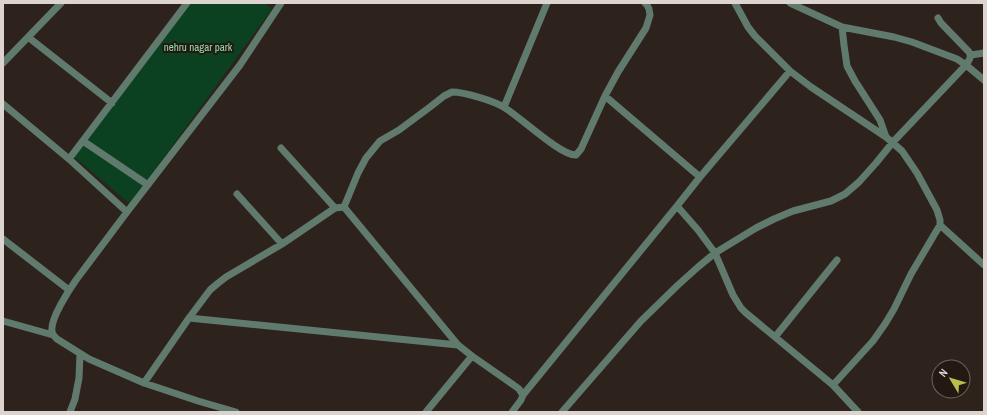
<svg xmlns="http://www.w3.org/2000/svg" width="987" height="415" viewBox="0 0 987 415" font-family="'Archivo Narrow',sans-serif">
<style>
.green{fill:#0b4120}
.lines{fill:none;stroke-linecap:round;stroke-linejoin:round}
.minor{stroke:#607a6d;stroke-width:7}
.labels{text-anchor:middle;stroke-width:4;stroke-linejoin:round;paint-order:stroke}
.park-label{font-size:11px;fill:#90dea5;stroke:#241813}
</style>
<rect width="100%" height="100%" fill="#2e221c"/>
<!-- green -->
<path class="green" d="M183,3H265L272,9L130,204L73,156Z"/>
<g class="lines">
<!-- minor -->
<path class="minor" d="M735,3L748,27L755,36L790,71L811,87L886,137L902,151L917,173L937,210L940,220V225L911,274L894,309L885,324L873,341L833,385
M790,3L842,27L894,37L912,42L957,59L966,65L984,80
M842,27L844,45L847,66L855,81L880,120L886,137
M28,37L112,103
M971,55L984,53
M3,63L61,3
M605,96L700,177
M3,104L69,159L127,212
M504,107L547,3
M83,141L148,185
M281,148L335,208
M69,159L187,3
M237,194L282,244
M677,206L698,230L715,253L733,295L741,308L746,313L833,385L858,412
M344,207L358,173L366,158L380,141L399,130L430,107L444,96L452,92C464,92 495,101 505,108C520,117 561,156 576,155L581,149L605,96L618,72L646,28L650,15L649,9L647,5L645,3
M940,225L984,265
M3,239L69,290
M189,318L458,345
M3,321L53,335
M775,337L837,260
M144,383L189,318L210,290L217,284L226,277L282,244L335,208L344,207L458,345L472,356L515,386L519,389L523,395
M70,412L75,399L79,378L80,354
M236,412L198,401L144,383L89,359L57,339C54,336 52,334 52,331C50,319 69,290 76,280L127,212L240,65L281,3
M426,412L472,356
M512,412L521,400L523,395L677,206L700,177L790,71
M562,412L641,321L678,285L698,267L715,253L756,228L774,219L793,211L831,201L845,194L859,182L876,163L893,142L966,65C969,60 972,58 969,52L941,23L938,18"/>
</g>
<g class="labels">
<!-- park labels -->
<g class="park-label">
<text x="198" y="51">nehru nagar park</text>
</g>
</g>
<!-- border -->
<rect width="987" height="415" fill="none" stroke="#ddd4d0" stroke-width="8"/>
<!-- north arrow -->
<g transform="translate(951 379) rotate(308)"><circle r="19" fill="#241813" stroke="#6e635f"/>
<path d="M0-3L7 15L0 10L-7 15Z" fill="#b5c249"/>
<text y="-6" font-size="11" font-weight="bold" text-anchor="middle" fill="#ddd4d0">N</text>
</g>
</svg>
